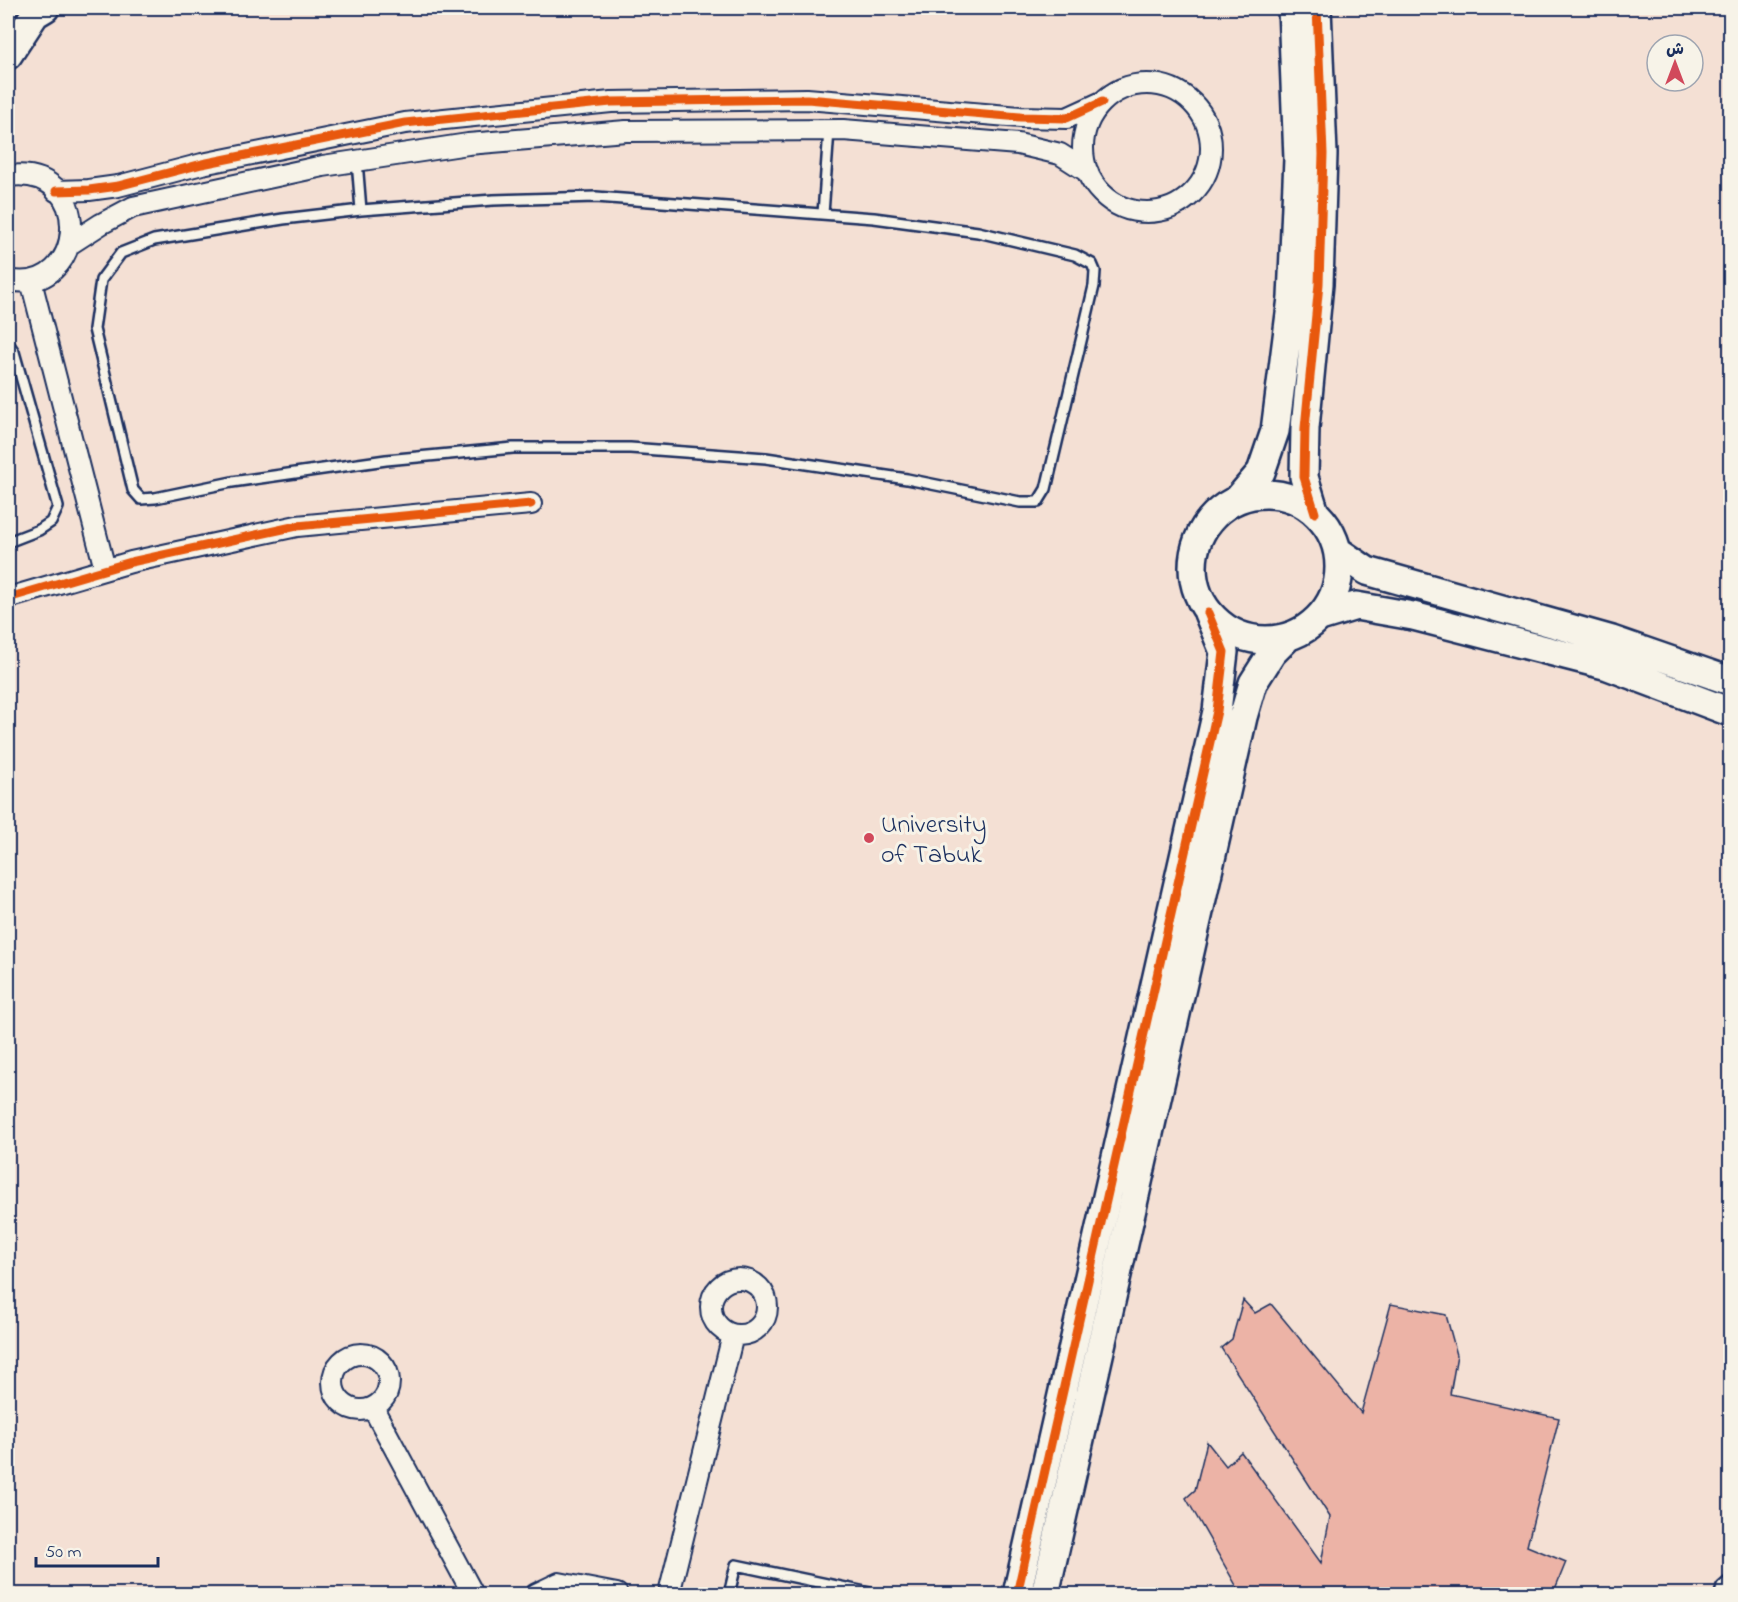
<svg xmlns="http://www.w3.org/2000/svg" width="1738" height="1602" viewBox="0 0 1738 1602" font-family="'Indie Flower','Playpen Sans Arabic',sans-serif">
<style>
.built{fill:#f4e0d4;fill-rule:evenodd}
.building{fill:#ecb3a6;stroke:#1b2f5e;stroke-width:1.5}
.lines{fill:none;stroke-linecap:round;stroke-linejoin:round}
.lane-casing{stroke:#1b2f5e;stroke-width:14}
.street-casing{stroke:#1b2f5e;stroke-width:24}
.secondary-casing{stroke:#1b2f5e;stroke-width:32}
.lane{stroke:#f7f3e8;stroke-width:9}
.street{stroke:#f7f3e8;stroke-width:20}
.secondary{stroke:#f7f3e8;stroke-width:27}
.cycleway-casing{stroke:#f7f3e8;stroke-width:13}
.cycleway{stroke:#e8590c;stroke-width:9}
.poi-dot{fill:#d1495b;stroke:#f7f3e8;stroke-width:2}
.labels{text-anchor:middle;stroke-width:6;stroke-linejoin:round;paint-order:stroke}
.poi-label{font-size:26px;fill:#1b2f5e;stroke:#f7f3e8;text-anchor:start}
</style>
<rect width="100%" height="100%" fill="#f7f3e8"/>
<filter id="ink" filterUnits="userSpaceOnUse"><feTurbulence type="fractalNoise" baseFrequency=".0167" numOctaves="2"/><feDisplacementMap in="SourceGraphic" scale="12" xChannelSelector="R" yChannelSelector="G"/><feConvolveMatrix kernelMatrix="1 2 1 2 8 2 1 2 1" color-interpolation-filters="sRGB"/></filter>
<g filter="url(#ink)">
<!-- built -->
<path class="built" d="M8,8H1730V1594H8ZM1657,45H1693V81H1657Z"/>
<!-- building -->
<path class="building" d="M1243,1300L1255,1313L1271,1304L1361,1413L1391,1304L1446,1315L1457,1355L1450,1394L1559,1418L1527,1546L1566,1562L1553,1594H1241L1186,1498L1195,1490L1207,1442L1226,1466L1241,1452L1321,1563L1330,1517L1221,1348L1232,1339Z"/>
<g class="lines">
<defs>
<path id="lane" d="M357,161L361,210
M596,197L874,218L978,232L1075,255L1092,264L1095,271L1094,286L1046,489L1038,502H1020L907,479L766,458L630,448H513L386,460L232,482L155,498L141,499L133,490L94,329L101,280L121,253L154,240L283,219L361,210L493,200Z
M823,214L829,130
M8,343L14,352L58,507L51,522L39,530L8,542
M729,1594L736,1565L875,1594
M1720,1594L1722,1587L1730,1580"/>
<path id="street" d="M1083 148a64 64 0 1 1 128 0a64 64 0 1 1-128 0Z
M8,176C97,164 87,297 8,280
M56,191L89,190L118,186L202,164L405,123L611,102L807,99L1020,117L1067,118L1102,102
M70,244L101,224L133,207L323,166L468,144L626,131L843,130L1018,144L1060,154L1088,172
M31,281L105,569
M8,598L131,562L297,526L531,504
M711 1307a28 28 0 1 1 56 0a28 28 0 1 1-56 0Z
M333 1382a28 28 0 1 1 56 0a28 28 0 1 1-56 0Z
M373,1408L473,1594
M536,1594L559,1583L617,1594
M669,1594L733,1335"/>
<path id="secondary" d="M8,55L35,14L45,8
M1193 567a73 73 0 1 1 146 0a73 73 0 1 1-146 0Z
M1238,499L1261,472L1275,431L1292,298L1298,159L1292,8
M1315,513L1304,477L1305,428L1319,284L1323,154L1317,8
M1338,551L1367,571L1612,640L1730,681
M1320,617L1356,606L1413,616L1608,666L1730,712
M1017,1594L1217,711L1224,652L1208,613
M1045,1594L1243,717L1253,683L1272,653L1287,638"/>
</defs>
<!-- lane casing -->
<use href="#lane" class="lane-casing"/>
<!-- street casing -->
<use href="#street" class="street-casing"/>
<!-- secondary casing -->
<use href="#secondary" class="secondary-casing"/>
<!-- lane -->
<use href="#lane" class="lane"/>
<!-- street -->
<use href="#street" class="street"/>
<!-- secondary -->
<use href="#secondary" class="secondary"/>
<defs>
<path id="cycleway" d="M56,191L89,190L118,186L202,164L405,123L611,102L807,99L1020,117L1067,118L1102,102
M1315,513L1304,477L1305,428L1319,284L1323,154L1317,8
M8,598L131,562L297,526L531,504
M1017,1594L1217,711L1224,652L1208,613"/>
</defs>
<!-- cycleway casing -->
<use href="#cycleway" class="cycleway-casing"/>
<!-- cycleway -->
<use href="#cycleway" class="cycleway"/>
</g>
</g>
<!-- markers -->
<circle class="poi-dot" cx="869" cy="838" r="6"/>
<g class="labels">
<!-- poi labels -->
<g class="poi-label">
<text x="881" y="832">University<tspan x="881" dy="30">of Tabuk</tspan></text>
</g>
</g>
<!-- margin -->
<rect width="1738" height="1602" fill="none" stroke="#f7f3e8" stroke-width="30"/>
<rect x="15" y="15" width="1708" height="1572" fill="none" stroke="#1b2f5e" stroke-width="2" filter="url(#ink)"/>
<!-- north arrow -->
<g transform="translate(1675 63)"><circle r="28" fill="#f7f3e8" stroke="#9fa5b1" stroke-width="1.5"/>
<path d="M0-4.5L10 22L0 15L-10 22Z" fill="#d1495b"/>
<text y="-9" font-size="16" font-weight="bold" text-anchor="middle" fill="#1b2f5e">ش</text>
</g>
<!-- scale -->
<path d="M36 1557v9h122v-9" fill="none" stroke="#1b2f5e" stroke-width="3"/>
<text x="45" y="1557" font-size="18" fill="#1b2f5e" stroke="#f7f3e8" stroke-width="4.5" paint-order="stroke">50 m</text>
</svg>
